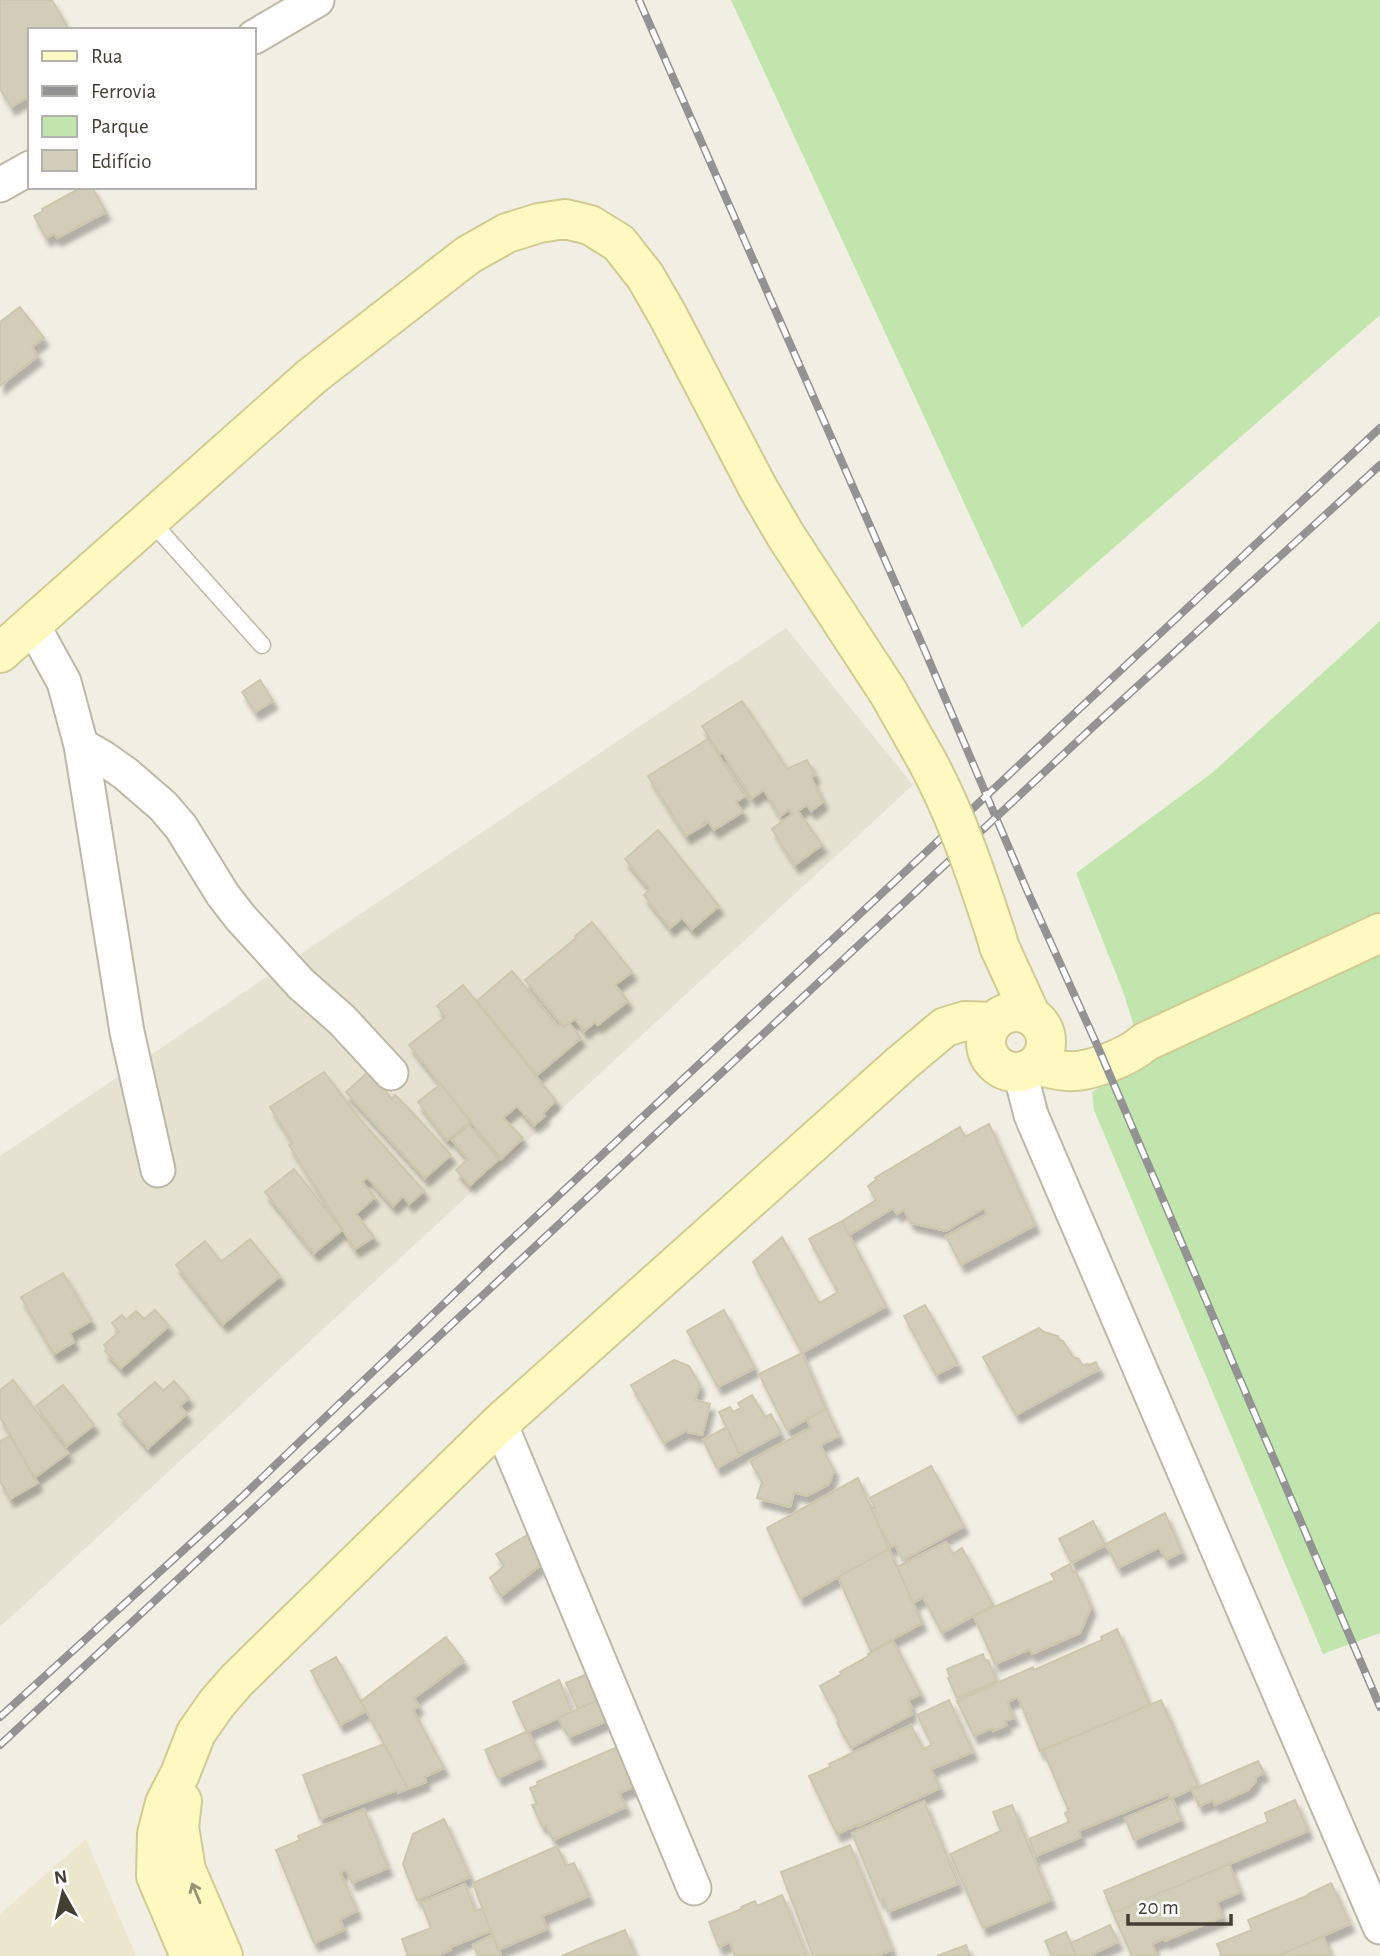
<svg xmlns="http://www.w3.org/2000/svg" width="1380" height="1956" viewBox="0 0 1380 1956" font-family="'Alegreya Sans',sans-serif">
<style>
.residential{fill:#e5e2d1}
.education{fill:#eae7cd}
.green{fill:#c1e5ac}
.building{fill:#d2cdb9;stroke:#cdc6ac;stroke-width:2;filter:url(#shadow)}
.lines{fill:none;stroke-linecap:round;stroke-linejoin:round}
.lane-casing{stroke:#bcb8a6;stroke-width:19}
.street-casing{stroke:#bcb8a6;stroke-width:37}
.secondary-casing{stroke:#d1cb93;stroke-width:42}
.lane{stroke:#fff;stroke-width:16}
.street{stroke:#fff;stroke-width:33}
.secondary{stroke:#fdf9c1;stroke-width:38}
.rail-casing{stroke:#939393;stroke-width:8}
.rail{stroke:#fff;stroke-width:5;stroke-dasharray:16;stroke-linecap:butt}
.secondary-bridge-casing{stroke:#d1cb93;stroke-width:42;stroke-linecap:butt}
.secondary-bridge{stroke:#fdf9c1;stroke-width:38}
.oneway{stroke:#979373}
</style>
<defs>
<filter id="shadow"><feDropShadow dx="4.5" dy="8" stdDeviation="2" flood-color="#0004"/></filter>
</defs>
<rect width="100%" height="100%" fill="#f1efe3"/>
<!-- residential -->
<path class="residential" d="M786,628L913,785L0,1627V1156Z"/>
<!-- education -->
<path class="education" d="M86,1839L136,1956H0V1914Z"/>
<!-- green -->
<path class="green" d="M731,0H1380V315L1022,628Z
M1380,621V1633L1323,1654L1094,1110L1092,1092L1144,1059L1124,994L1076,873L1212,773Z"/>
<!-- building -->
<path class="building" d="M0,0H52L69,30H30V96L11,107L0,89Z
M82,187H92L106,212L57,238L54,234L46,238L34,216L43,211L42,209Z
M20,307L44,338L32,347L38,356L0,386V322Z
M260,680L273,701L255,712L242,692Z
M742,701L787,769L807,760L815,775L811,777L823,802L811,811L807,805L798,811L822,845L795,865L772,829L792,814L789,810L780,816L764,790L752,798L722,752L720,754L702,726Z
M708,739L745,796L736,802L743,812L714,830L708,821L706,823L705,821L702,823L704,825L686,836L648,776Z
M658,830L719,906L692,929L682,918L670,928L644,895L650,889L625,859Z
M592,922L632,972L615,985L628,1001L598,1025L595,1022L584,1031L575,1019L564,1027L525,980L576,938L575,936Z
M512,971L558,1027L562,1024L564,1027L569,1023L581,1038L537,1075L477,1001Z
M463,985L556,1101L543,1113L545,1116L534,1125L517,1106L503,1118L523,1138L501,1159L409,1045L445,1017L437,1006Z
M324,1072L364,1124L424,1191L409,1204L403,1196L393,1206L367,1177L362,1182L375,1197L356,1214L374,1237L355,1249L289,1145L293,1143L270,1107Z
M368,1072L392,1099L395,1095L410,1110L451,1155L425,1178L346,1092Z
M441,1084L470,1122L447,1140L418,1102Z
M989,1124L1035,1225L961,1265L946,1236L987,1214L984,1208L946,1231L911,1223L904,1210L897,1214L893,1208L849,1235L842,1221L876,1200L868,1186L876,1180L875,1178L960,1127L965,1137Z
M469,1125L499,1159L470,1185L456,1170L468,1159L452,1140Z
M294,1169L342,1230L314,1253L265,1192Z
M842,1221L886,1306L802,1353L753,1262L782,1237L819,1303L838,1292L809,1239Z
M250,1239L280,1276L223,1324L176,1265L205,1241L221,1262Z
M63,1273L91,1321L70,1333L74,1342L54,1354L21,1297Z
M925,1305L958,1364L936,1375L904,1316Z
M155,1310L169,1326L121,1368L105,1351L107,1349L104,1345L119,1332L112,1323L122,1315L126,1320L136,1311L144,1319Z
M724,1310L755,1368L718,1387L687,1331Z
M1039,1328L1044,1332L1058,1336L1060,1340L1063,1341L1073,1357L1079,1359L1082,1365L1088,1364L1089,1365L1096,1362L1099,1369L1016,1415L983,1357Z
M802,1353L826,1409L787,1430L759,1374Z
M674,1360L689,1366L700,1385L695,1400L710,1404L702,1435L687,1432V1430L664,1443L631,1385Z
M13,1380L68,1453L34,1478L0,1417V1390Z
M174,1381L189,1398L180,1406L187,1414L148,1448L118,1414L155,1382L163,1391Z
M63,1385L94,1425L67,1446L36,1406Z
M752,1395L765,1417L771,1414L781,1433L740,1455L719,1412L730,1407L733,1412L741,1408L738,1403Z
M826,1409L839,1436L820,1445L834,1470L829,1484L807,1496L794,1492L790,1507L757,1498L762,1482L750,1461L811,1428L807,1419Z
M727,1427L740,1455L717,1468L703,1440Z
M10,1436L38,1483L10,1499L0,1481V1441Z
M931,1466L964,1526L903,1560L895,1545L891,1547L880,1528L871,1509L875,1507L870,1498Z
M858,1478L889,1549L800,1598L767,1528Z
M1165,1513L1182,1552L1166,1560L1159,1547L1118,1568L1106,1544Z
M1093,1521L1105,1545L1072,1563L1059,1539Z
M529,1534L542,1564L501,1596L490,1578L504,1566L496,1554Z
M946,1542L953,1554L962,1548L993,1605L942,1633L923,1597L913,1603L897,1567Z
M889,1549L922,1623L871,1651L838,1577Z
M1070,1564L1073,1572L1076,1571L1091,1607L1080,1633L1032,1654L1030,1649L995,1664L974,1616L1055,1580L1051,1574Z
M1117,1629L1150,1705L1040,1751L1018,1697L1007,1702L1014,1718L1005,1721L1007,1725L993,1731L992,1728L974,1736L957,1701L1033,1667L1034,1670L1102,1640L1101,1637Z
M446,1637L464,1661L414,1698L419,1706L413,1710L444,1768L424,1777L426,1782L408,1789L361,1701Z
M893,1641L921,1694L908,1700L912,1708L910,1709L912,1714L851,1748L837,1723L839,1721L820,1686L842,1674L840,1672L869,1656L868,1654Z
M983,1654L985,1661L988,1660L997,1681L957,1698L948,1678L950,1677L947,1669Z
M336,1657L366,1711L340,1725L311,1671Z
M589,1673L600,1699L578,1709L566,1683Z
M559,1680L572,1712L527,1732L513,1702Z
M600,1699L609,1720L569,1737L558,1718Z
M949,1700L973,1752L931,1769L940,1788L858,1826L857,1825L837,1834L809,1776L830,1767L829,1764L911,1725L923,1749L932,1745L917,1715Z
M1161,1700L1198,1786L1170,1799L1168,1794L1078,1831L1081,1837L1036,1856L1029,1839L1069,1822L1065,1813L1069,1811L1043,1750Z
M528,1731L541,1758L498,1778L485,1750Z
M384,1744L408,1789L398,1793L397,1790L320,1819L303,1775Z
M617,1747L634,1787L619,1793L626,1807L553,1840L546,1825L542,1826L532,1805L537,1804L530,1788L538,1785L537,1782Z
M1258,1761L1264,1773L1255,1777L1256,1781L1248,1790L1215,1805L1213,1800L1199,1806L1192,1790Z
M1172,1798L1181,1820L1134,1840L1125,1818Z
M1295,1800L1308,1831L1113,1913L1104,1891L1268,1822L1265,1813Z
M924,1801L958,1884L888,1912L883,1899L880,1901L852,1833Z
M1012,1805L1051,1900L983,1928L950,1854L1001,1831L993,1812Z
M364,1809L388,1868L352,1883L346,1869L340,1872L357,1911L340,1919L344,1930L314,1943L276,1850L300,1840L298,1836Z
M444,1819L470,1877L417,1900L403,1864L413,1834Z
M850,1845L892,1950L876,1956H813L781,1872Z
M557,1846L566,1866L574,1863L589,1896L542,1916L547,1929L498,1950L473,1883Z
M1229,1864L1240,1892L1217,1902L1223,1917L1165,1941L1164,1938L1152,1944L1157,1956H1132L1113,1913Z
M1331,1883L1350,1924L1278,1956H1219L1222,1955L1217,1944L1252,1930L1248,1920L1309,1895L1308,1894Z
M465,1884L475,1911L482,1908L491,1931L450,1947L451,1950L435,1956H408L402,1939L431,1928L421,1902Z
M782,1895L807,1956H735L730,1942L719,1947L709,1922L742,1909L741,1907L755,1901L757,1906Z
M1110,1925L1118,1942L1092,1954L1093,1956H1076L1071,1943Z
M625,1930L635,1956H562L597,1941Z
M1066,1932L1076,1956H1052L1045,1941Z
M493,1935L501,1956H478L473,1945Z
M1323,1936L1331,1956H1281L1280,1955Z
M966,1945L970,1956H937Z"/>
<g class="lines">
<defs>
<path id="lane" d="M150,520L262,645"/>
<path id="street" d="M254,37L317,0
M0,185L30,168
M32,624L64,682L81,745L127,1032L158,1170
M81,745L102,757L126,774L163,806L181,827L223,895L240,917L301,984L342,1020L391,1073
M1020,1072L1031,1115L1380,1927
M500,1423L694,1888"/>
<path id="secondary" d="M0,653L312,376L468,255L507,233L539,223L565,219L590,225L619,243L645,276L667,314L758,488L786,536L888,692L926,759
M996,935L999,946L1031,1016
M986 1042a30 30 0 1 1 60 0a30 30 0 1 1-60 0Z
M1035,1065C1046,1067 1057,1071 1068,1071C1089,1073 1130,1056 1145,1042L1380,933
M182,1801L179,1827L186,1870L223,1956
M190,1956L156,1876L157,1834L165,1803L180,1774L196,1733L217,1703L237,1680L500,1423L902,1063L945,1027L965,1021L993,1022"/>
</defs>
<!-- lane casing -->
<use href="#lane" class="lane-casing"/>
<!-- street casing -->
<use href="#street" class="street-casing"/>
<!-- secondary casing -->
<use href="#secondary" class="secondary-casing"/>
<!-- lane -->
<use href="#lane" class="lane"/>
<!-- street -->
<use href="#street" class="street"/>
<!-- secondary -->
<use href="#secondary" class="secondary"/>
<defs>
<path id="rail" d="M639,0L925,651L1026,888L1097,1045L1380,1707
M0,1717L243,1496L498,1252L1380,428
M0,1745L1095,725L1380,465"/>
</defs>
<!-- rail casing -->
<use href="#rail" class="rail-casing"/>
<!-- rail -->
<use href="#rail" class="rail"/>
<defs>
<path id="secondary-bridge" d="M926,759C957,816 976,874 996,935"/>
</defs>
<!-- secondary-bridge casing -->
<use href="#secondary-bridge" class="secondary-bridge-casing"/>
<!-- secondary-bridge -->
<use href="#secondary-bridge" class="secondary-bridge"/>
</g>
<!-- one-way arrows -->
<defs><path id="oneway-shaft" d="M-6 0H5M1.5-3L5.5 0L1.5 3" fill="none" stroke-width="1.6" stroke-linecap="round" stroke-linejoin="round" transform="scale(1.75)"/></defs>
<use class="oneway" href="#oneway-shaft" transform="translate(196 1893) rotate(-113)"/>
<!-- legend -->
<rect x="28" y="28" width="228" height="161" fill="#ffffff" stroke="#b4b2ad" stroke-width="2"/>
<rect x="42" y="51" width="35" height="10" fill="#fdf9c1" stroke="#b4b2ad" stroke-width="2"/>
<text x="91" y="63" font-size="21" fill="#433f33">Rua</text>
<rect x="42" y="86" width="35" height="10" fill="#939393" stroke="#b4b2ad" stroke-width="2"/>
<text x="91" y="98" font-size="21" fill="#433f33">Ferrovia</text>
<rect x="42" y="116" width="35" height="21" fill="#c1e5ac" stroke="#b4b2ad" stroke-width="2"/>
<text x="91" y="133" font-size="21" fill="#433f33">Parque</text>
<rect x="42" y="150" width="35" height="21" fill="#d2cdb9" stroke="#b4b2ad" stroke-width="2"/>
<text x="91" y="168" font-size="21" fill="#433f33">Edifício</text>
<!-- north arrow -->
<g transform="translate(63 1893) rotate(352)" stroke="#ffffff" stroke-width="5" paint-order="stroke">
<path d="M0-5L12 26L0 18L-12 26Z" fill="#433f33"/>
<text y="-10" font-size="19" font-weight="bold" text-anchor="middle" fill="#433f33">N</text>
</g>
<!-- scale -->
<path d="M1128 1914v10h103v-10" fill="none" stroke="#433f33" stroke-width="3.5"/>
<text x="1138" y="1914" font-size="21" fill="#433f33" stroke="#ffffff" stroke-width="5" paint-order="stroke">20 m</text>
</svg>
